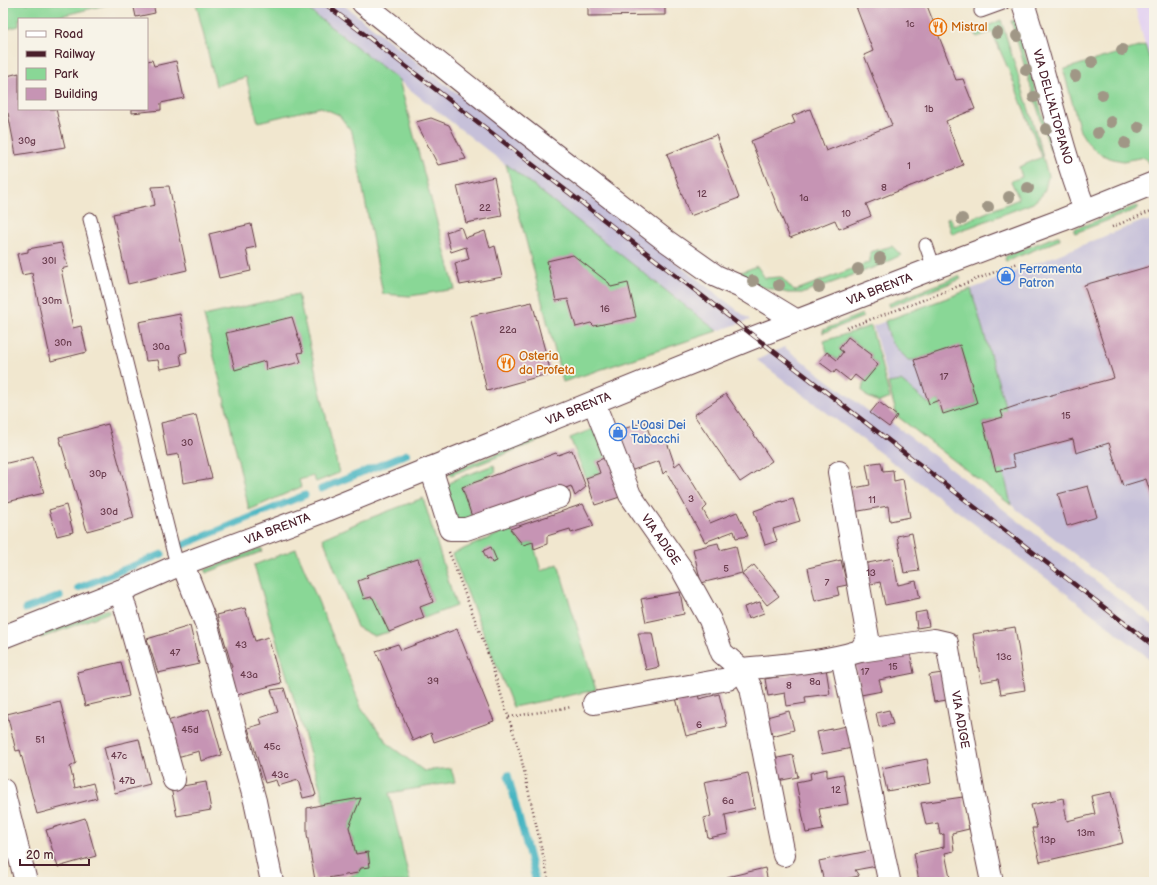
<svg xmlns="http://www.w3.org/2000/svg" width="1157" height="885" viewBox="0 0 1157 885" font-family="'Balsamiq Sans',sans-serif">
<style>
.built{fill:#e4d3f1}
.industrial{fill:#c6c0d9}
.green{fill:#89d796;stroke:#6a7b60}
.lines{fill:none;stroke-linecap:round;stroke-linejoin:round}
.stream{stroke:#47b5c2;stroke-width:7}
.building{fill:#c694b4}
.service-casing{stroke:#633d44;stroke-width:15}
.minor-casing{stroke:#633d44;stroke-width:24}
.tertiary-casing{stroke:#633d44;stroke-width:24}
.path{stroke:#633d44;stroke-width:2.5;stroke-dasharray:1 3;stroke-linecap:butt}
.service{stroke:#fff;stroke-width:13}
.minor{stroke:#fff;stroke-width:22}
.tertiary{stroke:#fff;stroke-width:22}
.rail-casing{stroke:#4a1f2b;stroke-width:4.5}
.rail{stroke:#f7f3e8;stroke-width:3;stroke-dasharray:9;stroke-linecap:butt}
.tree{fill:#a09786}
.labels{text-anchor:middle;stroke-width:3.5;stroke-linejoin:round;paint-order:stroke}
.number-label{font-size:10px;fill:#693c4d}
.food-label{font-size:12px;fill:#c56008;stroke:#f7f3e8;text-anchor:start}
.street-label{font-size:12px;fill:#4a1f2b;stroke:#f7f3e8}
.shop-label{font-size:12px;fill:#366cbe;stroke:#f7f3e8;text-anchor:start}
</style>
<rect width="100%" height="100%" fill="#f7f3e8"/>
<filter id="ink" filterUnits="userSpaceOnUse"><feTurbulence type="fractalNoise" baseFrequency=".025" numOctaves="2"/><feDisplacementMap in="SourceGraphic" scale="8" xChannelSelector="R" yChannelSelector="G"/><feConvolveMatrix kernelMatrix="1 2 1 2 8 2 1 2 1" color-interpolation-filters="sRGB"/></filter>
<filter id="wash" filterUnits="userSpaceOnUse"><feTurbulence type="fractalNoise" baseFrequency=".012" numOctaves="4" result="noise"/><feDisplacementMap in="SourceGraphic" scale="16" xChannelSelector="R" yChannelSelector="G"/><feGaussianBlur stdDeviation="0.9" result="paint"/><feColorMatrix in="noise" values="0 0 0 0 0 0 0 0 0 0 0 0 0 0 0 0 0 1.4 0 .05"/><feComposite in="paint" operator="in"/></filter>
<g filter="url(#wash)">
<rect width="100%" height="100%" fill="#f1e7cf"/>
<!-- built -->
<path class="built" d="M1134,3H1154V72L1145,45Z"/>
<!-- industrial -->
<path class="industrial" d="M300,3H341L750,320L717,331Z
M1143,221L1154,222V616L897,416L873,326L987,283Z
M784,347L888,426L892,423L1154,626V662L1059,588L757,360Z"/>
<!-- green -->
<path class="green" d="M3,3H114L48,19H19V26L3,30Z
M196,3H300L399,80L455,289L410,296L383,294L352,132L339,115L321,107L258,122L246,77L216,86Z
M1001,20L1041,149L1048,176L1045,189L1042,195L1033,203L952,234L947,219L950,217L954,226L1019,199L1011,181L1022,177L1019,167L1042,157L1010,73L992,32L977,37L975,32Z
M1015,20L1042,113L1053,148L1050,150L1011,21Z
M1145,45L1154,72V161L1148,163L1145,157L1123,161L1109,158L1097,152L1087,142L1080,131L1064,72L1065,69Z
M506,164L717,331L563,382Z
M1136,206L1139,207L1137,209L1075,233L1074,232V229Z
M1057,236H1059L1060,238L1059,240L1007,261L1005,260L1006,256Z
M892,246L901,255L878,266L804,293H788L759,286L734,275L757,266L765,278L781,277L794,291L870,262V252Z
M959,276L961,279L889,307L888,304Z
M971,289L1006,409L1003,417L983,423L996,471L1003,469L1011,505L897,416L888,383L901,381L928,403L939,400L943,414L977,403L960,346L914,360H908L891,342L885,321Z
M298,294L339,473L316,482L313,476L299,480L301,487L249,510L227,410L204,316Z
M862,314L863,317L823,333V330Z
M871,326L890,398L879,402L866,396L862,390L864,382L878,365L870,358L872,355L848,337L839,349L843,352L837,360L827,352L824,341Z
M598,427L610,456L596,461L600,473L586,478L570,438Z
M546,435V438L451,475L449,474L450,472Z
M494,465L496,472L462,487L474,523L456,521L446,486L456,479Z
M423,498L456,606L424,618L420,607L433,601L418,559L367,575L368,577L358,581L364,599L371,597L373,598L389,632L374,636L357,627L323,538L362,521Z
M510,529L523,545L533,542L541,571L558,564L596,690L513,707L452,554Z
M261,548L263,551L206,573L205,570Z
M296,549L337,646L361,707L389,745L424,771L451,768L455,782L389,793L410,882H337L358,873L361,868L370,866L368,852L356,854L349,827L360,798L325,804L254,565Z
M108,609L110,612L41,638L40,635Z"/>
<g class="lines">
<!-- stream -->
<path class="stream" d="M321,489L407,454
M183,545L305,495
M78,588L162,554
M25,609L60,596
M508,775L536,882"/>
</g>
<g id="blocks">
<!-- building -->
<path class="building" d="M133,3H153L155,13L136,17Z
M588,3H665V15L588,16Z
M856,3H926L956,80L963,79L975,109L946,121L963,165L866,204L871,216L839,229L835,220L790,238L751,141L795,123L792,116L810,109L826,151L892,125L864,55L873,51L855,4Z
M152,60L154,66L176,61L184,98L161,103V110L132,113V109H147V61Z
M19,73V109H56L65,147L16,155L8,113L3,114V77Z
M431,118L449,125L466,159L438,165L416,122Z
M716,135L739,198L690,216L667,154Z
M494,177L502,216L466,223L457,186Z
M169,186L187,270L128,284L113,214L155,205L152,187Z
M251,224L256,247L246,249L251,271L219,278L209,234Z
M461,227L465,238L485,231L490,248L495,246L502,277L460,285L455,263L469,259L466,247L451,252L446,232Z
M61,243L68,267L61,269L73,328L81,326L87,352L51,361L32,273L22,275L17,254L28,252V249Z
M573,255L609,283L611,287L628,283L636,317L594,326L591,323L576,327L568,299L556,301L547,261Z
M1154,265V504L1146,479L1123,486L1109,443L1076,453L1073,439L1012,455L1015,467L996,471L983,423L1003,417L1001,411L1033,400L1114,378L1084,285Z
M532,302L551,373L487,391L470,316Z
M180,314L187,352L180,354L182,365L160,369L158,360L146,361L139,322Z
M292,317L303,352L298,353L301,362L266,370L265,361L235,370L226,333Z
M848,337L872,355L870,358L878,365L864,382L855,375L850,381L836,370L834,373L819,362L827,352L837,360L843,352L839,349Z
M960,345L977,403L943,414L939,400L929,404L914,360Z
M726,394L772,461L740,482L694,415Z
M879,402L897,416L889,427L870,413Z
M196,415L212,478L183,483L179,454L167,456L161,423Z
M645,422L653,443L666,439L675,466L680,462L707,506L703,510L710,523L737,512L748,536L736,538L734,531L705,542L666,471L663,474L659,461L627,472L614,432Z
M108,424L134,518L87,531L59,437Z
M572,450L586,487L575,496L571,486L474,523L462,487L556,453L558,455Z
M610,456L623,496L595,505L586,478L600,473L596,461Z
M33,457L44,493L3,503V464Z
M881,462L883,471L893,470L894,481L903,479L910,517L890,521L888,506L853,512L849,489L870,485L866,464Z
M1088,486L1097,517L1067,526L1058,494Z
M793,499L800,521L773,529L777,541L765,545L754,511L782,501V502Z
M583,504L594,526L571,533L570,529L547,536V544L534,549L533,542L523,545L510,529Z
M66,505L73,532L57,536L49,510Z
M912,533L919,571L904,573L897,536Z
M718,543L720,550L736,546L742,573L701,583L693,549Z
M491,547L497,561L492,563L490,558L487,559L483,551Z
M893,558L898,585L916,581L920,598L885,605L880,582L862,586L858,565Z
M418,559L433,602L420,607L424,618L389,632L373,598L371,597L364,599L358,581L368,577L366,575Z
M841,560L847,585L837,587L839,595L815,601L808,568Z
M754,565L779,596L767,605L742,574Z
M680,592L684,614L646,622L641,599Z
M760,602L764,613L748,619L744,607Z
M245,608L255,641L268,637L281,683L237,695L230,668L232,667L217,615Z
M926,611L929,626L917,628L915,613Z
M190,626L199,664L158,673L147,639Z
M1015,627L1025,690L1001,694L998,679L981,682L973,634Z
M457,629L494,721L434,742L431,733L413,741L376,651L398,644L401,650Z
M638,633H652L659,667L646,670Z
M909,647L914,673L879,680L882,691L861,695L854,660Z
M121,662L129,696L85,706L77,672Z
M825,662L830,694L805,697L806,703L787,706L785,693L768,696L765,679L788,675Z
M942,673L947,700L934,702L929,675Z
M284,688L316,795L303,798L298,780L278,786L276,780L265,783L248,728L262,724L260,718L278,712L271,690Z
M698,693L699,699L719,694L727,726L686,736L676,698Z
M60,701L76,763L70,767L75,788L93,783L97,798L37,814L20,750L16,751L7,714Z
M209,709L222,755L201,761L199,751L177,757L167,721Z
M889,710L893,724L879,727L876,713Z
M789,711L794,730L768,737L763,718Z
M847,726L852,748L822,754L817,732Z
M139,739L150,784L115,793L104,747Z
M793,755L798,777L777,781L773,759Z
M927,759L931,783L887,791L882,768Z
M827,769V777L843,774L848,804L819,809L823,830L806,833L796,782L811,779L810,773Z
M748,773L755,808L725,815L728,834L708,838L704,818L711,816L704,782Z
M206,782L211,810L177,816L171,788Z
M1111,792L1123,843L1040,862L1032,828H1037L1031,805L1063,798L1067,821L1095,814L1091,796Z
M963,797L969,829L952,833L954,851L945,853L950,878L929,882H919L914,853L944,847V834L940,835L938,823L926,825L921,803Z
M361,798L349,827L356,854L368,852L370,867L361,868L358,873L315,880L307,834V808L325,804Z
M85,818L96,856L58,867L46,830Z
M873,850L877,866L855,870L859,876L830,882H824L819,861Z
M765,868L768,882H728L727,877Z"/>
</g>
</g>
<g filter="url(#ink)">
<use href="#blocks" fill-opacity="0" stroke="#633d44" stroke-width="1"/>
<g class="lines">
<defs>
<path id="service" d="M981,11L1003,3
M90,219L173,550L178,566
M926,245L934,268"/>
<g id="minor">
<path d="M363,3L519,127L665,240L716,276L741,287L797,321"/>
<path id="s1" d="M1023,3C1045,71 1059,143 1085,210"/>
<path id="s2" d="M594,403L630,495L683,571L710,620L722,653L741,669C781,665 821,663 860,651L868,638L839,472"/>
<path d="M431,468L450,529H466L559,497"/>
<path d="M183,565L207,626L255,801L272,882"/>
<path d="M120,591L126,610L174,780"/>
<path id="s3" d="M860,651L934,640L947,643L974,796L992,882"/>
<path d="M842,657L889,880"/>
<path d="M594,703L728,679L741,669L751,688L784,855"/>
<path d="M3,790L26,882"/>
</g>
<g id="tertiary">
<path id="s4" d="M3,637L120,591L172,568L327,510L755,337L934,268L1062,220L1154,183"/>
</g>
</defs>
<!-- service casing -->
<use href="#service" class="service-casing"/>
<!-- minor casing -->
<use href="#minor" class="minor-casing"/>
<!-- tertiary casing -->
<use href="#tertiary" class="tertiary-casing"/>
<!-- path -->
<path class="path" d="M1112,227L1154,210
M847,328L910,305L1018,263
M449,552L487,651L520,753L549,882
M509,717L572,707"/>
<!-- service -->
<use href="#service" class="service"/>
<!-- minor -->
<use href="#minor" class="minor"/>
<!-- tertiary -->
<use href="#tertiary" class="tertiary"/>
<defs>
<path id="rail" d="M324,3L1154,646"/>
</defs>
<!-- rail casing -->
<use href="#rail" class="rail-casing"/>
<!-- rail -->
<use href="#rail" class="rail"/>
</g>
<!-- trees -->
<g class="tree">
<circle cx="997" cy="33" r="6"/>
<circle cx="1017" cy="36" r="6"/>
<circle cx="1122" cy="50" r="6"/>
<circle cx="1092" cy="62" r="6"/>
<circle cx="1026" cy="70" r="6"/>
<circle cx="1075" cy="76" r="6"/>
<circle cx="1102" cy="95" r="6"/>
<circle cx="1034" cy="97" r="6"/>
<circle cx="1111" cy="122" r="6"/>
<circle cx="1139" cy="127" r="6"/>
<circle cx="1046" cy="129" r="6"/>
<circle cx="1098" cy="133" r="6"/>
<circle cx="1125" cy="143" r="6"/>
<circle cx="1028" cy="188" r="6"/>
<circle cx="1009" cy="197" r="6"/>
<circle cx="988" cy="207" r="6"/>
<circle cx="962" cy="219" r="6"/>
<circle cx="880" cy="258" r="6"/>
<circle cx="858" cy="269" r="6"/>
<circle cx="753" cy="281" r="6"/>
<circle cx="779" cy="285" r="6"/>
<circle cx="819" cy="287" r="6"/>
</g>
</g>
<!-- icons -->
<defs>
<symbol id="restaurant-ring" viewBox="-11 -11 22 22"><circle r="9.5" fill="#f7f3e8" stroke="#e8710a" stroke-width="1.5"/><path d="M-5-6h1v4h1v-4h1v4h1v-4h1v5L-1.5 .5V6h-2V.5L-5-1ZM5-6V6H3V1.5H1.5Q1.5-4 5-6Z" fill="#e8710a"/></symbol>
<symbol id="shop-ring" viewBox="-11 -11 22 22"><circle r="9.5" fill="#f7f3e8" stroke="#3f7fe0" stroke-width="1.5"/><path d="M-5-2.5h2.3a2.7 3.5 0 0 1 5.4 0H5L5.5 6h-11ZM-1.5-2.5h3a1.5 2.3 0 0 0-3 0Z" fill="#3f7fe0"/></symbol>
</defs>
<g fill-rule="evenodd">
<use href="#restaurant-ring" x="928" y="17" width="20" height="20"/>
<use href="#shop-ring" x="996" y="266" width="20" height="20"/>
<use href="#restaurant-ring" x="496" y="353" width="20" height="20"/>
<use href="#shop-ring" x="608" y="422" width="20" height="20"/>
</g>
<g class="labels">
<!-- number labels -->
<g class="number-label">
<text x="910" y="27">1c</text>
<text x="929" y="112">1b</text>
<text x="27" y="144">30g</text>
<text x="909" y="169">1</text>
<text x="884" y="191">8</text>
<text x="702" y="197">12</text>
<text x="804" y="201">1a</text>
<text x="485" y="211">22</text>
<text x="846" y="217">10</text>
<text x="49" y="264">30l</text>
<text x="52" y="304">30m</text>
<text x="605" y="312">16</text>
<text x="508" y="333">22a</text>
<text x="63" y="346">30n</text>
<text x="161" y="350">30a</text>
<text x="944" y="380">17</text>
<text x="1066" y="419">15</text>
<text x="187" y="446">30</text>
<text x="98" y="477">30p</text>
<text x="691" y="502">3</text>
<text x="872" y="503">11</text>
<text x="109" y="515">30d</text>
<text x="726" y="572">5</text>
<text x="871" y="576">13</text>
<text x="827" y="586">7</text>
<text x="241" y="648">43</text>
<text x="175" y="656">47</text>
<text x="1004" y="660">13c</text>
<text x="893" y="670">15</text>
<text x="865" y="675">17</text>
<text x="249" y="678">43a</text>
<text x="433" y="684">39</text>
<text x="815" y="685">8a</text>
<text x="789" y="689">8</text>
<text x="699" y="728">6</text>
<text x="190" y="733">45d</text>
<text x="40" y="743">51</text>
<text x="272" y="750">45c</text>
<text x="119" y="759">47c</text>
<text x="280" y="778">43c</text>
<text x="127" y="784">47b</text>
<text x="836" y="793">12</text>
<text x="728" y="804">6a</text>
<text x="1086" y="836">13m</text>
<text x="1048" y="843">13p</text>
</g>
<!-- food labels -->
<g class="food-label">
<text x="951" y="31">Mistral</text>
<text x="519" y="360">Osteria<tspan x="519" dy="14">da Profeta</tspan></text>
</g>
<!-- street labels -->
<g class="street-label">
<text dy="4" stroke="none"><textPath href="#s1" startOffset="108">VIA DELL'ALTOPIANO</textPath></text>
<text dy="4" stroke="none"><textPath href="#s4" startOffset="943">VIA BRENTA</textPath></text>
<text dy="4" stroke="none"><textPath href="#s4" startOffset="619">VIA BRENTA</textPath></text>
<text dy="4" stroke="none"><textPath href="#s4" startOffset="295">VIA BRENTA</textPath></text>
<text dy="4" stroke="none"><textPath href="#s2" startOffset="153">VIA ADIGE</textPath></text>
<text dy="4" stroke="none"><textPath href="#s3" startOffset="166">VIA ADIGE</textPath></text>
</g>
<!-- shop labels -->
<g class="shop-label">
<text x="1019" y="273">Ferramenta<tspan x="1019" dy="14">Patron</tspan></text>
<text x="631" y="429">L'Oasi Dei<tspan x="631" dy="14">Tabacchi</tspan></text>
</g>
</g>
<!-- margin -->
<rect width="1157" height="885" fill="none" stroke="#f7f3e8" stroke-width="16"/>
<!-- legend -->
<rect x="18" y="18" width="130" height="92" fill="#f7f3e8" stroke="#b29e9c"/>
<rect x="26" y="31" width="20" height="6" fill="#ffffff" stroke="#b29e9c"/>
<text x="54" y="38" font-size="12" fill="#4a1f2b">Road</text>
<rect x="26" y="51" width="20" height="6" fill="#4a1f2b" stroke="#b29e9c"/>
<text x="54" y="58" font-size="12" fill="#4a1f2b">Railway</text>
<rect x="26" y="68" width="20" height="12" fill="#89d796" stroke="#b29e9c"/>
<text x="54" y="78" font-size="12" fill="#4a1f2b">Park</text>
<rect x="26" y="88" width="20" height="12" fill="#c694b4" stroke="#b29e9c"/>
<text x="54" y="98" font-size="12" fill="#4a1f2b">Building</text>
<!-- scale -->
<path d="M20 859v6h69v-6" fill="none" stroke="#4a1f2b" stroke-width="2"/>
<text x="26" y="859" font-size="12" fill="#4a1f2b" stroke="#f7f3e8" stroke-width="3" paint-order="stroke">20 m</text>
</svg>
